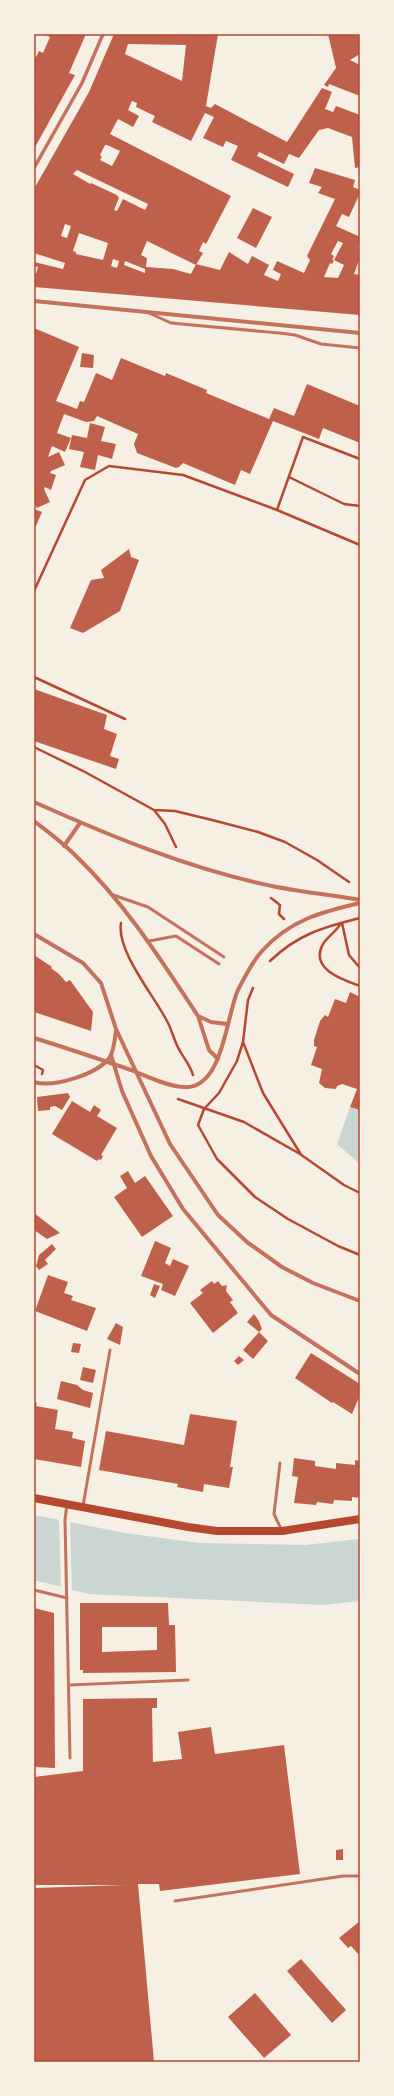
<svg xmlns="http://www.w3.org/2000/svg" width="394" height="2096" viewBox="0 0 394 2096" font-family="Manrope,sans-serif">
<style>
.water{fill:#c9d6d2}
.pier{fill:#f6efe4}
.building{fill:#bf614a;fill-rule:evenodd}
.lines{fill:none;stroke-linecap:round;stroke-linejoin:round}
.path{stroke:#b5482f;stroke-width:2.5}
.service{stroke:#c5725c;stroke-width:3}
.pedestrian{stroke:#c5725c;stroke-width:3.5}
.minor{stroke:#c5725c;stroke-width:4}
.secondary{stroke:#b5482f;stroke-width:8}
.neatline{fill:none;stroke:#b5482f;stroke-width:1.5}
</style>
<rect width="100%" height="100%" fill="#f6efe4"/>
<!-- water -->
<path class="water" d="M350,1107L360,1110V1164L337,1144Z
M34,1515L125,1533L198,1543L305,1545L360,1539V1601L323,1605L89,1594L34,1580Z"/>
<!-- pier -->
<path class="pier" d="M59,1519L70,1521L72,1592L61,1589Z"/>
<!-- building -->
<path class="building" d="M43,34H86L69,73L75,75L34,149V61L39,51L43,53L50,37Z
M114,34H218L206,106L211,108L215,104L287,142L322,88L332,92L325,109L333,112L336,106L360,115V167L355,168L352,137L328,128L319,130L299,158L289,154L284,164L259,152L257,156L294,174L288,187L231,160L238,146L226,141L223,147L203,138L214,117L205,113L191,141L152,122L155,116L136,107L137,103L132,101L128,110L139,116L133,127L118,119L110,134L231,196L206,244L203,242L199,251L203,253L196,265L147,241L141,255L147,258L146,267L173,269L191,274L196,264L220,270L229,252L248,264L252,256L269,265L264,275L278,281L281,274L273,270L277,261L304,273L310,260L307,256L335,199L318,193L322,187L309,183L315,168L355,180L353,187L360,190V193L349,217L342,214L336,226L358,236L360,231V244H358L360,263L359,260L354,274L360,275V315L34,287V273L36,274L38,267L34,266V262L63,269L65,263L34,253V189L89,92ZM128,44L186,45L182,81L125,54ZM105,145H107L120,151L112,166L100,160L102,157L100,155ZM77,170L148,204L145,210L123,199L117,211L114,210L119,198L117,195L91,183L90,184L73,174ZM65,224L71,226L67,238L61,236ZM79,233L108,243L103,260L76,254V252L73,251ZM338,241L343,243L334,260L344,265L338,278L324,277L330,263L332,264L334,260H332L334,256L331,254ZM113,259L119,261L117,268L111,266ZM125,261L145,269V273L124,265Z
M328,34H360V54L350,60L360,65V96L329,84L328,87L324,85L336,68Z
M253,208L272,217L256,248L237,238Z
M34,328L79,347L56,401L77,409L80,401L84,402L96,373L112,380L121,358L165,376L166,373L207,390L206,393L269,419L274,408L294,416L307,384L360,406V443L323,428L319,439L273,421L250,474L241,470L235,485L183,463L179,467L176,468L137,453L134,444L138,434L97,416L94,421L86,422L64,414L57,433L71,438L65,452L52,446L48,457L59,452L65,465L51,471L50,473L56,475L51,490L45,487L44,489L50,502L37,508L34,502Z
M82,353L94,355L93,368L80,367Z
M90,423L105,427L101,441L116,444L112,459L98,455L95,470L80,467L84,452L69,449L72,435L87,438Z
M34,509L42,512L36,526L34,525Z
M129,549L131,557L139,560L120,611L83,633L70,628L91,580L104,578L101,570Z
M34,689L107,715L104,729L117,734L110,756L119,759L116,769L34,741Z
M34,955L52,967L51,968L59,974L66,982L70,980L93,1012L91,1031L34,1012Z
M350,992L360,997V1110L350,1107L357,1089L342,1084L337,1086L336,1089L325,1088L319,1083L322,1069L311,1065L317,1047L314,1046V1040L320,1021L325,1015L328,1017L335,999L346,1003Z
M68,1093L70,1097L62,1110L55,1106L50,1107V1110L38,1111L37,1097Z
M72,1101L90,1112L94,1105L101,1110L97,1116L117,1128L101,1155L103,1156L101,1160L99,1159L97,1161L52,1134Z
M128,1171L135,1183L145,1176L173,1216L142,1237L114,1197L127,1188L120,1176Z
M34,1213L60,1233L47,1239L34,1230Z
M155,1241L171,1248L165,1263L170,1266L173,1259L189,1266L175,1296L161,1290L163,1284L141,1276Z
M52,1244L56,1249L45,1260L48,1264L39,1270L36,1266L39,1255Z
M48,1275L68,1282L64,1293L73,1296L71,1300L96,1308L87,1331L35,1311Z
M212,1281L214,1284L218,1281L222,1286L227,1285L226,1291L233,1300L230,1302L238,1313L213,1333L190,1303L203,1293L200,1290Z
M154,1284L160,1286L155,1298L150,1295Z
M254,1314L259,1321L262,1329L259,1332L268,1341L253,1359L243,1350L259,1332L247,1322Z
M116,1323L123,1327L120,1345L107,1339Z
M73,1343L81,1344L79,1353L71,1352Z
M311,1353L360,1384V1395L352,1414L333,1402L332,1403L295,1378Z
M239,1356L244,1360L238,1365L234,1361Z
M83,1367L96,1370L93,1383L80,1380Z
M61,1381L77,1385L83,1390L93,1393L90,1408L57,1399Z
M34,1402L37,1403L36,1406L58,1410L55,1429L73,1432L72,1438L85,1441L81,1467L34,1459Z
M190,1414L237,1421L230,1467H233L229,1488L204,1484L203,1492L177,1487L178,1484L99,1470L106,1431L184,1445Z
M294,1458L315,1461V1466L336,1469V1463L355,1465V1460L360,1461V1498L352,1497V1501L334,1500L333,1504L317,1502L316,1505L294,1503L298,1477L292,1476Z
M80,1603H168L169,1625H175L176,1672L83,1673V1670H80ZM102,1627H157V1650L102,1652Z
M34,1608L54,1613L55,1768L34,1767Z
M157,1698V1708H152L153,1762L182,1759L178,1732L211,1727L215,1754L284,1745L300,1874L160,1891L159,1884H138L154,2062H34V1888L125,1885H35L34,1777L83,1771V1699Z
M343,1849V1860H336V1850Z
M360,1921V1956L351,1946L348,1948L339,1938Z
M301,1959L346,2010L332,2023L287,1971Z
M255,1993L291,2035L264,2058L228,2017Z"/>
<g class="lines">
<!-- path -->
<path class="path" d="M360,459L303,437L277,510L360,545
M289,477L344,504L360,506
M34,591L85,480L109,466L183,475L277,510
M34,677L125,719
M34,747L85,772L154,810L175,811L216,821L258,832L285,842L317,860L349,882
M154,810L165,824L176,847
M271,898L280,905L279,914L284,919
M121,923C116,952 157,999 169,1025C173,1034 175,1043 180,1051C185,1060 190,1065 193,1075
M341,923C337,931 328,936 323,944C309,969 343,980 360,986
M342,923L349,955L360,968
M270,961C298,934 324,927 360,918
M253,988L248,1000L243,1042L237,1061L219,1093L204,1109L198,1125L217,1159L255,1197L288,1219L338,1246L360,1255
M243,1042L263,1093L300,1153
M34,1065L43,1070L42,1074
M178,1099L244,1122L300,1154L344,1185L360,1193"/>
<!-- service -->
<path class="service" d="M149,313L171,323L279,333L295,335L321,344L360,348
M113,895L148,907L224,957
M149,941L176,936L219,964
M280,1463L274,1514L281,1529
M67,1504L65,1520L70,1758
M83,1506L110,1350
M34,1590L67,1598
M69,1685L188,1680
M175,1901L343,1876H360"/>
<!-- pedestrian -->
<path class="pedestrian" d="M34,168L82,83L103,34"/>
<!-- minor -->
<path class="minor" d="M34,301L360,333
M34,802C110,836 190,869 272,886C301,892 331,895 360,900
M34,821C48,832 63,843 76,856C125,903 161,960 198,1016L211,1022L227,1024
M64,846L80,823
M34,934L83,963L101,983L116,1029L170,1144L218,1215L247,1242L282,1267L313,1283L360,1301
M198,1016L209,1050L218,1059
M34,1038C67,1048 99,1059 131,1070C147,1076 166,1086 183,1087C223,1091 226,1016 238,990C244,978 253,961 262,951C290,920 321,912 360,903
M111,1055L122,1091L151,1156L183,1209L271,1315L360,1374
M34,1082C54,1088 98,1074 110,1057C114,1050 115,1038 116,1030"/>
<!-- secondary -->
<path class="secondary" d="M34,1498L188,1527L217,1531H282L360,1519"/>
</g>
<!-- border -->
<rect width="394" height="2096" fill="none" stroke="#f6efe4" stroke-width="70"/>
<rect x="35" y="35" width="324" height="2026" class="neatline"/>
</svg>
